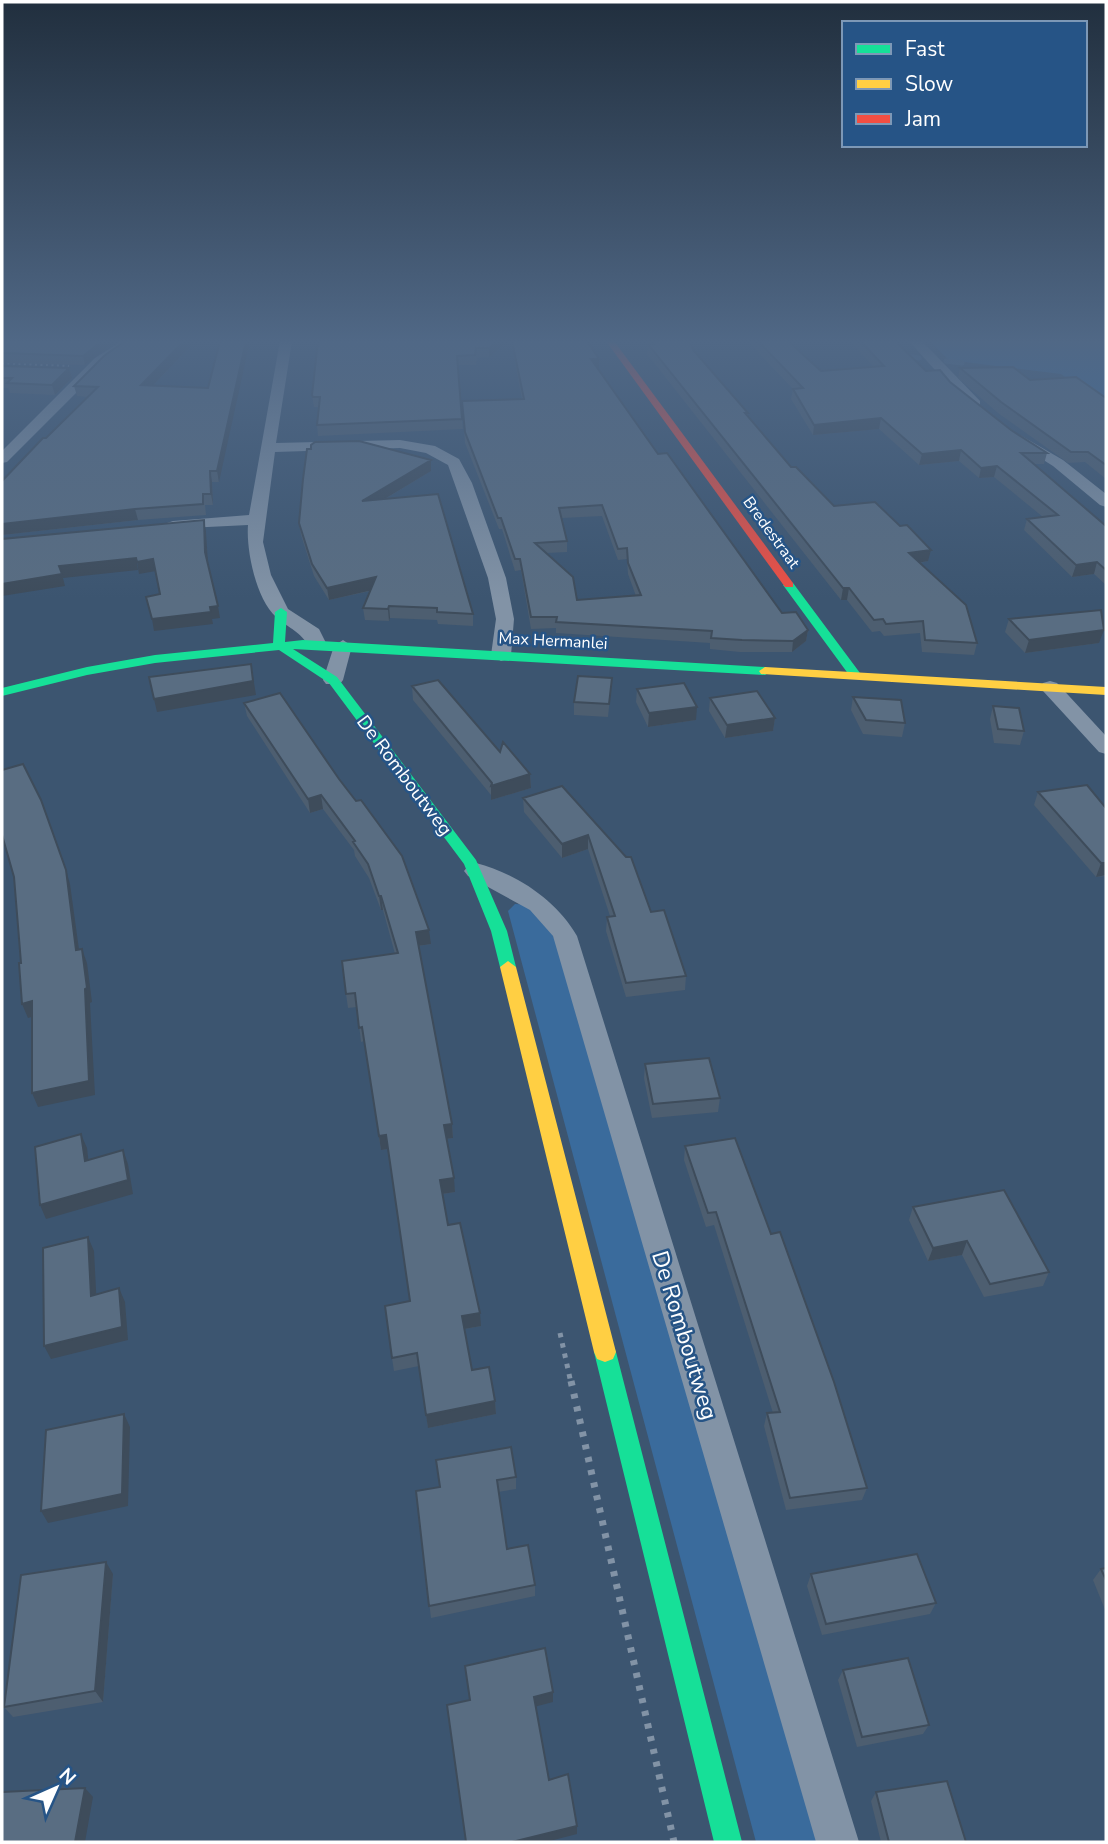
<svg xmlns="http://www.w3.org/2000/svg" width="1108" height="1844" viewBox="0 0 1108 1844" font-family="'Nunito Sans',sans-serif">
<style>
.green{fill:#3a6b9c}
.lines{fill:none;stroke-linecap:round;stroke-linejoin:round}
.stream{stroke:#4b6c8e;stroke-width:5}
.path-far2{stroke:#8293a6;stroke-width:2.5;stroke-dasharray:2 3.5;stroke-linecap:butt}
.path-far1{stroke:#8293a6;stroke-width:5;stroke-dasharray:4.5 6;stroke-linecap:butt}
.path{stroke:#8293a6;stroke-width:7;stroke-dasharray:5 8;stroke-linecap:butt}
.street{fill:#8293a6;fill-rule:evenodd}
.fast{fill:#16e098;fill-rule:evenodd}
.slow{fill:#ffcf43;fill-rule:evenodd}
.jam{fill:#f24e42;fill-rule:evenodd}
.wall{fill:#4d5e70;fill-rule:evenodd}
.shaded-wall{fill:#3e4c5b}
.building{fill:#596d82;stroke:#3e4c5b;stroke-width:2;fill-rule:evenodd}
.labels{text-anchor:middle;stroke-width:5;stroke-linejoin:round;paint-order:stroke}
.far-street-label{font-size:16px;fill:#fff;stroke:#265486}
.street-label{font-size:19px;fill:#fff;stroke:#265486}
.near-street-label{font-size:23px;fill:#fff;stroke:#265486}
</style>
<rect width="100%" height="100%" fill="#3c5570"/>
<!-- green -->
<path class="green" d="M929,341H1106V406L1061,374L949,360Z
M515,904C538,904 549,927 558,946L822,1842H756L508,911Z"/>
<g class="lines">
<!-- stream -->
<path class="stream" d="M901,355L919,358
M946,361L962,363"/>
<!-- path-far2 -->
<path class="path-far2" d="M2,363L69,366"/>
<!-- path-far1 -->
<path class="path-far1" d="M560,1333L571,1383"/>
<!-- path -->
<path class="path" d="M571,1381L674,1842"/>
<!-- street -->
<path class="street" d="M122,341H137L105,364L7,462L2,463V451L95,358Z
M280,341H292L276,443L400,440L435,446L459,459L472,483L506,578L514,619L511,655L508,659L501,661L491,655L496,619L488,578L448,465L426,453L400,448L275,452L263,542L271,575L288,609L319,629L327,645L325,649H311C298,629 292,631 276,617C256,599 246,550 248,525L167,529L165,526L167,523L173,521L249,515Z
M909,341H922L980,401V407H970L962,400Z
M1020,435L1063,460L1106,494V507L1100,505L1053,466L1015,442L1013,439Z
M343,640L352,646L343,680L340,684H326L323,680L334,646Z
M1050,681L1057,683L1106,736V754L1099,752L1043,691L1040,687L1043,683Z
M476,863C517,874 556,900 577,936L859,1842H816L553,936L530,910L468,876L464,871L468,866Z"/>
<!-- fast -->
<path class="fast" d="M789,582L793,583L860,673V679H852L783,585Z
M281,608L287,612L285,642L303,640L765,667L771,671L765,675L293,649L337,677L476,860L507,931L516,967L508,973L500,967L491,931L464,864L329,683L279,650L155,663L87,675L2,696V688L87,667L155,655L273,643L275,612Z
M605,1342L613,1345L616,1352L742,1842H714L594,1352L597,1345Z"/>
<!-- slow -->
<path class="slow" d="M765,667L1106,687V695L761,674L759,671Z
M508,961L516,967L616,1352L613,1359L605,1362L597,1359L594,1352L500,967Z"/>
<!-- jam -->
<path class="jam" d="M606,341H614L793,583V587H785Z"/>
</g>
<!-- wall -->
<path class="wall" d="M2,341H117L85,365L2,363Z
M125,341H195L153,386L208,388L219,482H212L213,505H205L206,515L138,520L2,535V481L88,397L77,396L74,386Z
M318,341H508L489,357L477,358L476,365H458L463,429L318,436L317,425L319,407H314L312,395Z
M511,341H587L599,359V368H598L658,454L782,613L808,630L806,641L792,652H740L710,649V643L556,633V628L531,629L521,570L515,571L502,529H499L465,443L462,401L522,399ZM602,516L618,560L627,559L628,574L636,596L577,600L547,553L567,552V541L562,518Z
M644,341H689L694,351L748,413V417L791,467L834,506L928,561L920,563L977,643L974,655L922,652L920,633L884,636L880,631L872,632L847,600H841L647,354L648,347Z
M749,341H788L821,371L874,367L849,341H895L926,371L950,382L1011,430L1047,453L1044,464H1033L1106,526V585L1094,574L1072,577L1024,530L1027,519L1043,517L994,477L979,478L959,461L919,465L879,429L813,435L791,399L793,389L749,343Z
M2,366L69,368L72,378L55,395L10,393L8,388H2Z
M960,368L1030,380L1106,398V479L1085,462L1068,463L998,413L958,378Z
M431,460V471L385,499L473,614V626L438,624L437,620L390,618L389,621L365,620L363,608L370,591L329,600L314,576L301,535L299,523Z
M1009,619L1099,643L1025,653L1005,632Z
M612,678L608,717L574,715V702Z
M412,686L530,774L531,788L491,800V795L413,700Z
M637,689L696,720L648,727L636,702Z
M280,693L431,944L418,946L452,1124L453,1138L446,1139L455,1192L443,1194L448,1225L481,1326L465,1329L472,1370L495,1401L496,1414L428,1428L419,1366L394,1371L392,1358L410,1301L388,1149L381,1150L364,1041L361,1042L357,1007L348,1008L346,994L395,954L383,910H381L369,878L355,856L354,850L323,809L310,813L247,716L244,703Z
M853,697L905,723L902,737L863,734L851,710Z
M710,698L775,718L773,731L725,738L709,711Z
M993,706L1024,731L1020,745L994,743L990,719Z
M562,786L651,912L686,976L685,990L626,997L606,931L607,917L610,916L588,849L562,858L524,812L523,798Z
M1038,792L1106,808V876L1096,877L1034,805Z
M645,1064L720,1098L718,1112L652,1118L644,1078Z
M685,1146L867,1488L862,1500L786,1510L764,1426L767,1413H773L714,1225L706,1227L684,1160Z
M913,1207L1049,1272L1043,1286L984,1297L962,1255L928,1261L909,1220Z
M516,1477V1489L498,1492L507,1549L535,1585V1596L431,1618L416,1491Z
M1106,1568V1612L1093,1580L1101,1569Z
M113,1574L103,1702L13,1717L4,1707Z
M811,1574L936,1603L930,1614L822,1635L807,1586Z
M843,1670L929,1725L923,1734L857,1747L838,1680Z
M876,1792L966,1842H881L871,1801Z"/>
<!-- shaded-wall -->
<path class="shaded-wall" d="M102,341H117L85,365L83,356Z
M184,341H195L143,396L141,385Z
M246,341H250L219,482L217,471Z
M497,341H508L489,357V348Z
M591,359H599V368L591,369Z
M69,368L72,378L55,395L52,385Z
M881,418L879,429L813,435L814,425Z
M961,450L959,461L919,465L922,454Z
M431,460V471L363,512L362,501Z
M997,466L994,477L979,478L981,468Z
M210,471L212,482L213,505L211,494Z
M135,509L138,520L2,535V524Z
M204,520L206,532L208,563L205,552Z
M931,550L928,561L907,565L909,553Z
M136,558L138,570L63,578L59,566Z
M153,559L156,571L139,574L137,562Z
M1097,562L1094,574L1072,577L1076,565Z
M62,574L65,586L2,596V584Z
M376,577L377,589L329,600L327,588Z
M843,588H849L847,600H841Z
M218,606L220,618L212,619L213,624L154,631L152,619Z
M389,606L390,618L389,621L388,609Z
M808,630L806,641L792,652L793,641Z
M1104,630L1099,643L1025,653L1029,640Z
M251,664L256,695L157,712L154,699Z
M697,707L696,720L648,727L649,713Z
M775,718L773,731L725,738L727,725Z
M530,774L531,788L491,800V786Z
M321,795L323,809L310,813L308,799Z
M588,835V849L562,858V844Z
M1101,863H1106V875L1096,877Z
M66,870L70,884L81,964L76,950Z
M379,896H381L383,910H381Z
M429,930L431,944L417,946L416,932Z
M82,949L87,963L92,1002L90,1003L95,1095L38,1107L32,1093L85,989Z
M32,1001L38,1015L28,1018L22,1004Z
M452,1124L453,1138L445,1139L444,1125Z
M81,1134L87,1148L90,1174L85,1161Z
M386,1135L388,1149L381,1150L379,1136Z
M123,1150L128,1164L133,1194L46,1219L40,1205Z
M454,1178L455,1192L442,1194L440,1180Z
M88,1237L94,1251L97,1309L91,1296Z
M967,1241L962,1255L928,1261L933,1248Z
M119,1288L125,1302L128,1340L51,1359L44,1346Z
M480,1313L481,1326L464,1329L462,1316Z
M495,1401L496,1414L428,1428L426,1415Z
M124,1414L130,1427L128,1506L48,1523L41,1511Z
M106,1562L113,1574L103,1702L95,1691Z
M553,1692V1702L534,1707V1697Z
M85,1788L93,1797L85,1842H75Z
M577,1826V1834L546,1842H512Z"/>
<!-- building -->
<path class="building" d="M2,341H102L83,356L2,353Z
M125,341H184L141,385L208,388L220,341H246L217,471H210L211,494H203V504L135,509L2,524V481L43,438H46L98,387L74,386L104,356Z
M318,341H497L489,348H476L475,355L457,356L462,419L317,425L320,397H313L312,395Z
M512,341H587L599,359H591L658,454L667,453L782,613L796,612L808,630L793,641L742,640L711,638L712,631L556,622L557,617H531L520,559H515L501,518H498L465,432L462,401L524,399ZM602,505L618,549L627,548L628,563L641,595L577,600L573,577L535,543L567,541L559,508Z
M651,341H689L694,351L748,413H745L791,467H796L834,506L875,502L900,526L907,525L931,550L909,553L966,605L977,643L925,640L923,621L886,624L883,619L874,620L849,588H843L648,344H653Z
M758,341H788L821,371L884,366L860,341H895L926,371L940,370L950,382L1011,430L1047,453H1021L1106,526V570L1097,562L1076,565L1027,519L1058,515L997,466L981,468L961,450L922,454L881,418L814,425L793,389L803,388Z
M2,366L69,368L52,385L7,383L12,378H2Z
M1013,367L1030,380L1076,377L1106,398V465L1088,452H1071L1001,402L960,368Z
M359,441L431,460L362,501L438,494L473,614L437,612V608L389,606L388,609L363,608L376,577L327,588L312,564L299,523L303,479L307,449H311V445L315,442Z
M204,520L205,552L218,606L210,607L211,612L152,619L146,597L160,594L153,559L137,562L136,558L59,566L62,574L2,584V539Z
M1101,610L1104,630L1029,640L1009,619Z
M251,664L253,681L154,699L149,677Z
M578,676L612,678L609,704L574,702Z
M438,680L500,752L503,742L530,774L491,786L492,783L412,686Z
M684,683L697,707L649,713L637,689Z
M757,691L775,718L727,725L710,698Z
M280,693L339,779L356,801L361,800L402,856L429,930L416,932L452,1124L444,1125L454,1178L440,1180L448,1225L460,1223L480,1313L462,1316L472,1370L489,1367L495,1401L426,1415L417,1353L392,1358L385,1306L410,1301L386,1135L379,1136L362,1027L359,1028L355,993L346,994L342,961L398,953L381,896H379L368,864L353,842L355,841L321,795L308,799L244,703Z
M853,697L901,700L905,723L866,720Z
M993,706L1019,708L1024,731L998,729Z
M23,764L41,800L66,870L76,950L82,949L87,988L85,989L89,1081L32,1093V1001L22,1004L19,963H21L14,877L2,835V770Z
M1087,785L1106,808V863H1101L1038,792Z
M562,786L626,857H631L651,912L664,910L686,976L626,983L607,917L615,916L588,835L562,844L523,798Z
M709,1058L720,1098L653,1104L645,1064Z
M81,1134L85,1161L123,1150L128,1180L40,1205L35,1147Z
M735,1138L771,1234L780,1232L834,1382L867,1488L790,1498L767,1413L780,1412L716,1212L708,1213L685,1146Z
M1004,1190L1049,1272L990,1284L967,1241L933,1248L913,1207Z
M88,1237L91,1296L119,1288L122,1327L44,1346L43,1248Z
M124,1414L122,1494L41,1511L46,1430Z
M511,1447L516,1477L497,1480L507,1549L528,1545L535,1585L429,1606L416,1491L440,1487L436,1460Z
M917,1554L936,1603L826,1624L811,1574Z
M106,1562L95,1691L4,1707L21,1575Z
M1106,1568V1580L1101,1569Z
M545,1648L553,1692L534,1697L549,1780L568,1774L577,1826L512,1842H466L447,1705L470,1700L465,1666Z
M908,1658L929,1725L862,1737L843,1670Z
M947,1781L966,1842H889L876,1792Z
M85,1788L75,1842H2V1792Z"/>
<!-- sky -->
<linearGradient id="sky" x2="0" y2="1"><stop stop-color="#212f3e"/><stop offset="0.57" stop-color="#506886"/><stop offset="1" stop-color="#506886" stop-opacity="0"/></linearGradient>
<rect width="1108" height="599" fill="url(#sky)"/>
<g class="labels">
<!-- far-street labels -->
<g class="far-street-label">
<text transform="translate(772 532) rotate(54)" y="6">Bredestraat</text>
<text transform="translate(553 640) rotate(3)" y="6">Max Hermanlei</text>
</g>
<!-- street labels -->
<g class="street-label">
<text transform="translate(405 775) rotate(53)" y="7">De Romboutweg</text>
</g>
<!-- near-street labels -->
<g class="near-street-label">
<text transform="translate(685 1335) rotate(73)" y="8">De Romboutweg</text>
</g>
</g>
<!-- border -->
<rect width="1108" height="1844" fill="none" stroke="#ffffff" stroke-width="7"/>
<!-- legend -->
<rect x="842" y="21" width="245" height="126" fill="#265486" stroke="#7d98b6" stroke-width="2"/>
<rect x="856" y="44" width="35" height="10" fill="#16e098" stroke="#7d98b6" stroke-width="2"/>
<text x="905" y="56" font-size="21" fill="#ffffff">Fast</text>
<rect x="856" y="79" width="35" height="10" fill="#ffcf43" stroke="#7d98b6" stroke-width="2"/>
<text x="905" y="91" font-size="21" fill="#ffffff">Slow</text>
<rect x="856" y="114" width="35" height="10" fill="#f24e42" stroke="#7d98b6" stroke-width="2"/>
<text x="905" y="126" font-size="21" fill="#ffffff">Jam</text>
<!-- north arrow -->
<g transform="translate(56 1788) rotate(45)" stroke="#265486" stroke-width="5" paint-order="stroke">
<path d="M0-5L12 26L0 18L-12 26Z" fill="#ffffff"/>
<text y="-10" font-size="19" font-weight="bold" text-anchor="middle" fill="#ffffff">N</text>
</g>
</svg>
